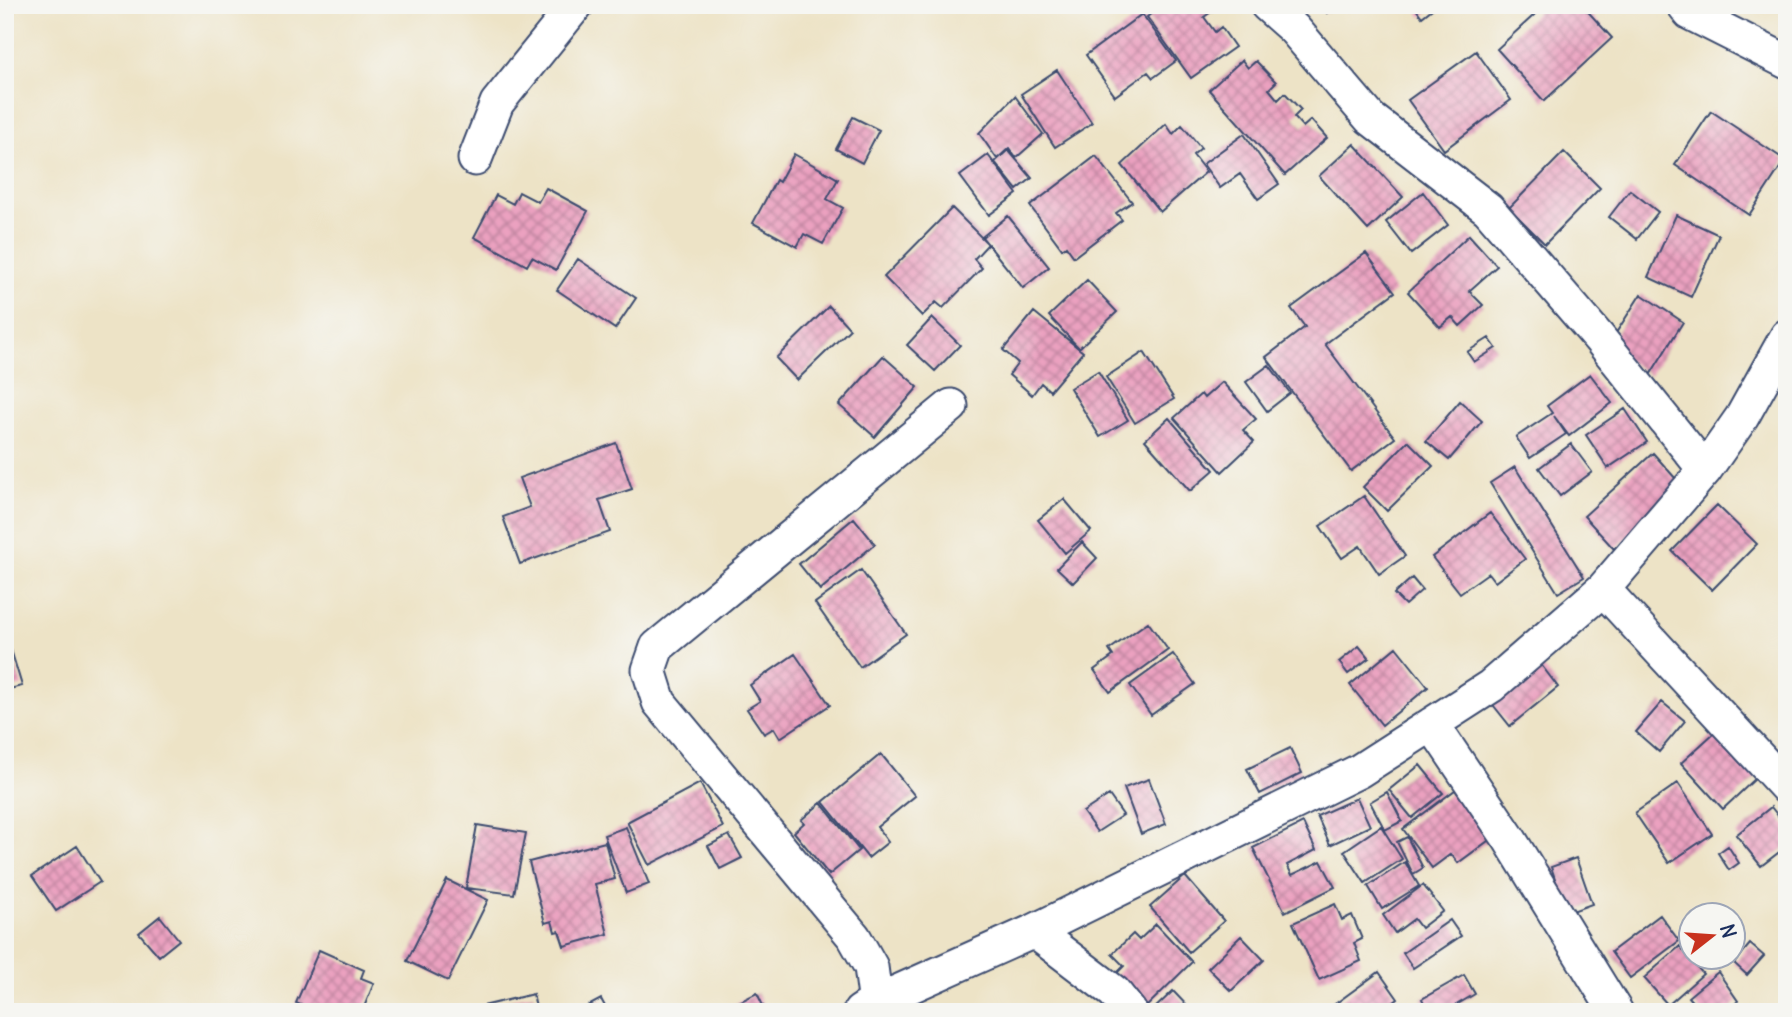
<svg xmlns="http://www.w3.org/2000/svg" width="1792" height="1017" viewBox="0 0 1792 1017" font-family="Delius,sans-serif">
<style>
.building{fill:url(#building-cross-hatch)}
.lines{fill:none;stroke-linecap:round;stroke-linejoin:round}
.street-casing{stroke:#3a4a6e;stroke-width:37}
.street{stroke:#fff;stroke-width:33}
</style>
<defs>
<pattern id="building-cross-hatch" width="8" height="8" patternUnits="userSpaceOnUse" patternTransform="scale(1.75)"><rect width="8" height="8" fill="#eba1c0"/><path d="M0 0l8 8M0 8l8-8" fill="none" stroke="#be849f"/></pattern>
</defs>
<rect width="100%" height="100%" fill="#f6f6f2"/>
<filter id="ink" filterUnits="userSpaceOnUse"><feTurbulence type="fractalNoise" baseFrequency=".0143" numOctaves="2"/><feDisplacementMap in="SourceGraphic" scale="14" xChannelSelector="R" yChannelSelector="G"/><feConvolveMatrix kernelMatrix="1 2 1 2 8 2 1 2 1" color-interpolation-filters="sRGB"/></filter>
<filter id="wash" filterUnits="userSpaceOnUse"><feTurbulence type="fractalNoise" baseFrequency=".00686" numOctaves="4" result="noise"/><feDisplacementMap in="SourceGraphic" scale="28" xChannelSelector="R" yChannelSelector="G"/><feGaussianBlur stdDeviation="1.57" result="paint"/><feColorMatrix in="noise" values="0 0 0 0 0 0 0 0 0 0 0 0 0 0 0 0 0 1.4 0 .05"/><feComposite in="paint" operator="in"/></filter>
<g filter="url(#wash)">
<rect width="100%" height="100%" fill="#ede3c6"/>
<g id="blocks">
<!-- building -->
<path class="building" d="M1162,5H1205L1211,12L1204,17L1215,32L1221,27L1235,47L1191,78L1147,17Z
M1320,5H1337L1327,13Z
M1413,5H1437L1422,17Z
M1545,5H1582L1612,38L1544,101L1497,49Z
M1142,14L1176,61L1153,78L1148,72L1115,96L1086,55Z
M1476,51L1511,100L1444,150L1408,100Z
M1242,60L1248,68L1256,61L1276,82L1269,89L1278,100L1285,93L1301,110L1294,117L1303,127L1311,120L1327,138L1285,175L1209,90Z
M1057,70L1092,123L1055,147L1021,94Z
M1015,96L1043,134L1016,158L1009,148L997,159L979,133Z
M1711,111L1785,160L1749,215L1675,165Z
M853,117L879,130L862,163L836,149Z
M1166,124L1173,134L1182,125L1201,148L1193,155L1206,172L1160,212L1122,165Z
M1244,134L1279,184L1258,199L1240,174L1220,188L1203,164Z
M1354,144L1403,197L1368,230L1319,176Z
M1008,150L1032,178L1017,190L995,162Z
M1564,152L1600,188L1545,244L1509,208Z
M794,154L838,179L827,199L843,208L823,244L804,234L797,247L753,223L776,180L779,182Z
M988,155L1017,194L989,215L960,176Z
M1096,156L1132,202L1116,213L1122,220L1074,257L1066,246L1062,249L1030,206Z
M546,188L588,211L556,270L532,257L527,266L474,237L496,195L513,204L519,192L538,202Z
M1630,190L1658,212L1637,239L1609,217Z
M1423,192L1448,225L1411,254L1386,222Z
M952,208L988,244L974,259L982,268L943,308L936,302L922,316L884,277Z
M1676,215L1719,235L1691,297L1648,277Z
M1008,216L1049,267L1023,288L982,237Z
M1469,235L1497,266L1469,291L1483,305L1460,326L1452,317L1440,327L1408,292Z
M1366,253L1395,292L1325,344L1395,438L1351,471L1266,357L1305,327L1291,308Z
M578,259L636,298L615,329L557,290Z
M1087,280L1117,312L1079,348L1049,316Z
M1641,294L1683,322L1650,375L1607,347Z
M829,306L850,329L797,380L776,358Z
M1034,312L1083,352L1050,391L1041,383L1032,395L1009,375L1018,363L1003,350Z
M932,318L960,345L935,371L907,345Z
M1489,338L1496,348L1474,362L1467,352Z
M1144,352L1174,399L1135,423L1106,377Z
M883,356L918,387L875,437L839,405Z
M1269,365L1290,393L1267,411L1246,382Z
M1098,371L1128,420L1100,437L1070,388Z
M1590,374L1612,403L1569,436L1554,416L1566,434L1530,458L1516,437L1552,413L1547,406Z
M1222,382L1256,419L1243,430L1254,442L1222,472L1174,418L1201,394L1204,398Z
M1460,401L1482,421L1449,460L1426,441Z
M1625,409L1647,442L1608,468L1586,435Z
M1169,418L1214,470L1190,491L1145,440Z
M1408,441L1433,466L1387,511L1363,487Z
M616,443L632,489L599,500L610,532L520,564L503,517L530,507L519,478Z
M1571,444L1592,472L1560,496L1539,468Z
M1653,453L1683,487L1614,549L1584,516Z
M1515,467L1584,577L1558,593L1490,483Z
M1364,496L1405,556L1379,574L1360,546L1342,558L1320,526Z
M1064,499L1091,531L1065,553L1038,520Z
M1717,505L1757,544L1712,590L1672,551Z
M1490,513L1525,559L1495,582L1488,573L1460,593L1432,557Z
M854,518L875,544L820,590L799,564Z
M1082,542L1097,558L1073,583L1057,568Z
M861,570L906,634L860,667L815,603Z
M1412,578L1422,590L1405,605L1394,594Z
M1148,622L1168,650L1110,692L1094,670L1113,656L1109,650Z
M5,630L22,686L5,690Z
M1359,646L1369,658L1348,674L1339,662Z
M1396,647L1428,687L1382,725L1350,685Z
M795,654L830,705L780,738L774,728L764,734L747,709L760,701L750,685Z
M1173,654L1195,684L1151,715L1130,685Z
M1539,662L1558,687L1510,726L1490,701Z
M1662,702L1685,721L1659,752L1636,732Z
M1714,733L1756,778L1723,809L1681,763Z
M1290,748L1302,773L1260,794L1247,769Z
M881,754L915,796L877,827L888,842L868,858L823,802Z
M1420,765L1443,793L1412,818L1389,790Z
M1149,779L1166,824L1141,834L1124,788Z
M700,783L723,827L649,865L627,822Z
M1678,783L1712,834L1669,863L1635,813Z
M1455,790L1492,838L1458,863L1451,854L1432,868L1403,829Z
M1387,792L1402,821L1385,830L1370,802Z
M1109,795L1123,815L1097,832L1083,812Z
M1357,798L1370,826L1330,845L1317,816Z
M821,803L859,850L829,875L794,832L804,823L801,820Z
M1771,807L1787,827V846L1761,866L1736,835Z
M1303,823L1316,850L1287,865L1292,875L1321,861L1335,887L1285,912L1253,848Z
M477,825L526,833L514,894L466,888Z
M1381,826L1402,859L1365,883L1344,851Z
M626,827L649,884L626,893L604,835Z
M729,835L742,858L720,869L708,846Z
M1407,837L1423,868L1413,874L1397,842Z
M605,842L615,879L595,884L608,934L564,946L559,931L555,932L552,921L545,923L529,862Z
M77,846L100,882L56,911L32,876Z
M1728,846L1739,863L1729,870L1718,853Z
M1576,858L1592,904L1567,913L1551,867Z
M1405,862L1419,886L1382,909L1368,886Z
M1185,876L1224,921L1189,952L1150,907Z
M447,880L488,900L448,981L407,961Z
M1423,885L1443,911L1421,928L1414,919L1395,933L1383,915Z
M1335,904L1342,920L1352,915L1362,939L1354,943L1361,961L1319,980L1293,923Z
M1660,915L1679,941L1630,978L1611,952Z
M160,916L179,940L159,956L139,933Z
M1450,920L1461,936L1413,968L1403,953Z
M1156,924L1192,962L1141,1012L1109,981L1124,966L1112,954L1133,934L1139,940Z
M1241,936L1264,960L1231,991L1208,968Z
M1750,944L1764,956L1747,975L1734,963Z
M1680,946L1703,974L1668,1005L1644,978Z
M319,950L364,970L361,978L374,983L362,1012H316L296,1003Z
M1379,972L1398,999L1381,1012H1341L1335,1004Z
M1718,972L1738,1001L1727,1012H1701L1688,997Z
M1464,975L1475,994L1444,1012H1429L1422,999Z
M1173,991L1193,1012H1151Z
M757,993L766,1012H737L733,1005Z
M533,994L537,1012H462V1011Z
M601,999L608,1012H577Z"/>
</g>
</g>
<g filter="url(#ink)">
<use href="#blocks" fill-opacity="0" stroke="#3a4a6e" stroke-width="2"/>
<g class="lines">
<defs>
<path id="street" d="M1267,5L1294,29L1370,118L1488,209L1599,338L1705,470
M1684,5L1690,13L1787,62
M475,159L497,103L576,5
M1603,589L1787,788
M1432,724L1510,840L1616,1012
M1034,931L1114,992L1130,1012
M860,1012L875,1002L1034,931L1359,771L1491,686L1603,589L1705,470L1742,417L1787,336
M877,1012L871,967L854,937L659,702L649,670L657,647L951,406"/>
</defs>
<!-- street casing -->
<use href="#street" class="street-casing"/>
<!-- street -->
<use href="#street" class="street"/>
</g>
</g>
<!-- margin -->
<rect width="1792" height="1017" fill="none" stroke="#f6f6f2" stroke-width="28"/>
<!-- north arrow -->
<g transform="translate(1712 936) rotate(73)"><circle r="33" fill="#f6f6f2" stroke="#9ea6b7" stroke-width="2"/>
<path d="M0-5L12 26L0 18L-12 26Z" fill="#c8321e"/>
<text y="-10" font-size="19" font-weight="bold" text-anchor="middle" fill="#1b2f5e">N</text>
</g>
</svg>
